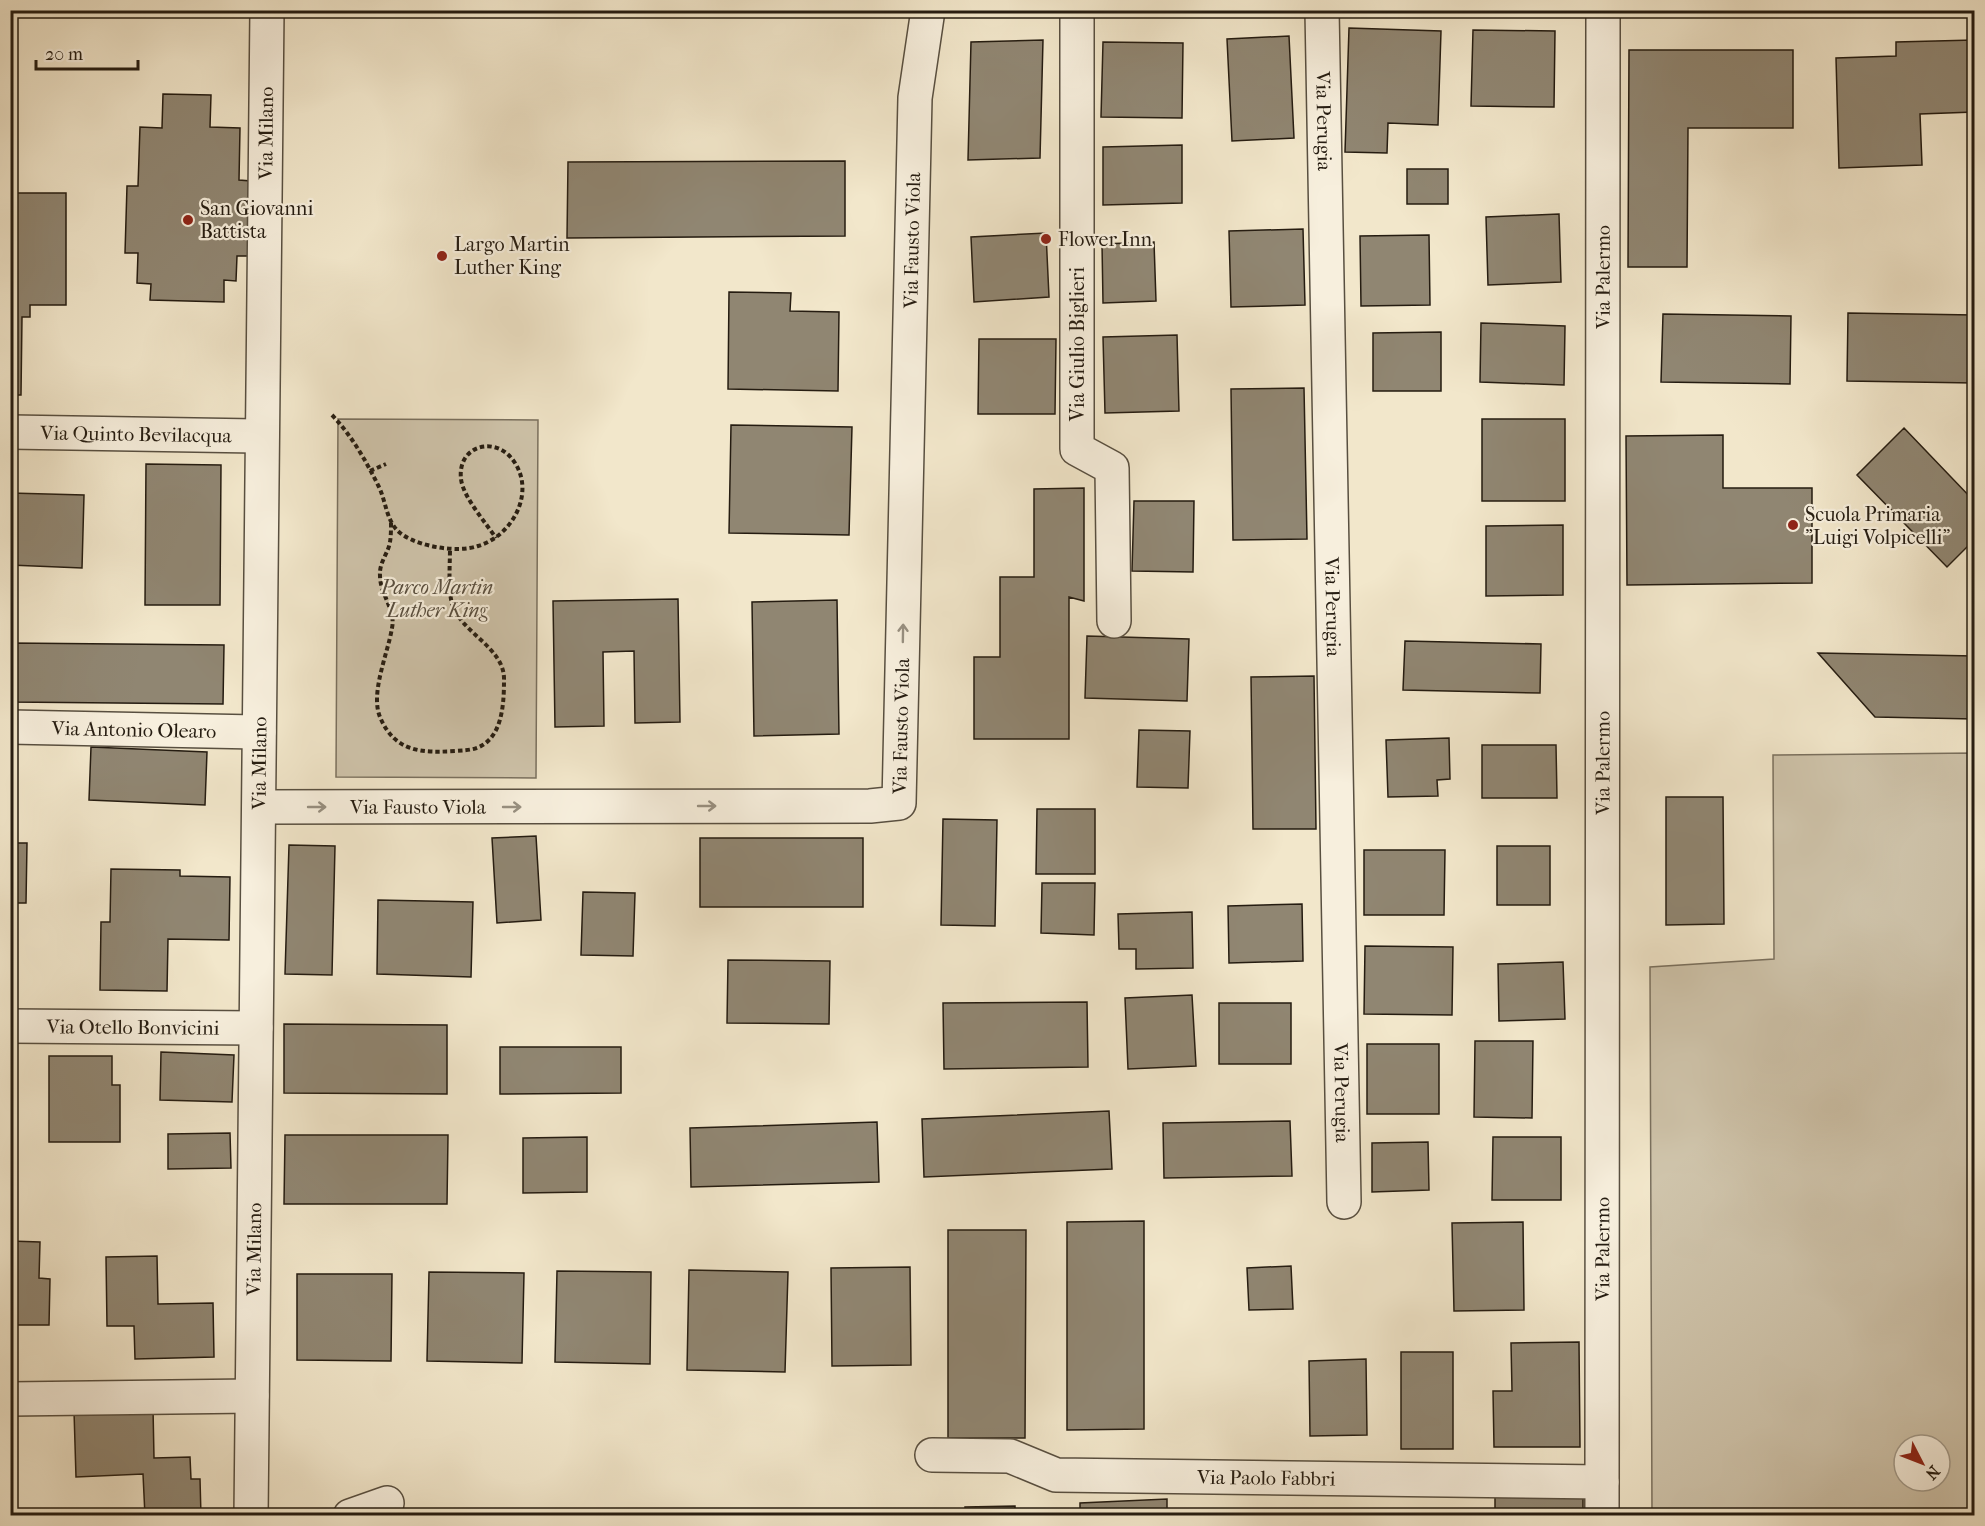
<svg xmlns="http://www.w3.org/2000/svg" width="1985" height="1526" viewBox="0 0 1985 1526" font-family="'IM FELL French Canon',serif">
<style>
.green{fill:#cfc4ab;stroke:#7a705e;stroke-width:1.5;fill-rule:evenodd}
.building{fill:#908672;stroke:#251c11;stroke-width:1.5}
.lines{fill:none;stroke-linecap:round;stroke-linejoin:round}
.minor-casing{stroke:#584f40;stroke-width:36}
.path{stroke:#251c11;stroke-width:4;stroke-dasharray:4.5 3;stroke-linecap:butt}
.minor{stroke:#f7efdd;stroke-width:33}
.oneway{stroke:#989081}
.poi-dot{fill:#8f2418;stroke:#f7efdd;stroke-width:2}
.labels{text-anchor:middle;stroke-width:4.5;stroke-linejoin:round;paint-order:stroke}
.street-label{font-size:20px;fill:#251c11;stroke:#f7efdd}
.poi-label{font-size:20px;fill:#251c11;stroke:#f7efdd;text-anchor:start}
.park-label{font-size:20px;font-style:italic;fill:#584e3f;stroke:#f7efdd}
</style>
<rect width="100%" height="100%" fill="#f2e7cb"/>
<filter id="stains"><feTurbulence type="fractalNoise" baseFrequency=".00333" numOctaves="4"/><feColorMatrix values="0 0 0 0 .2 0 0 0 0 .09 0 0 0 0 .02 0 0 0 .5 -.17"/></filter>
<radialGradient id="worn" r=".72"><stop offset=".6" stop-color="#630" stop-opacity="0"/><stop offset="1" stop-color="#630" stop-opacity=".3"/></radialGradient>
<!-- green -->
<path class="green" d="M338,419L538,420L536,778L336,777Z
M1974,753V1515H1652L1650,967L1774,959L1773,755ZM1904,1445H1940V1481H1904Z"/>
<!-- building -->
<path class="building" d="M1349,28L1441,31L1438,125L1388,123L1387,153L1345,152Z
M1473,30L1555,31L1554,107L1471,106Z
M1289,36L1294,138L1232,141L1227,39Z
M1043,40L1040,158L968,160L971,42Z
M1974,40V112L1920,114L1922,165L1839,168L1836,58L1896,56V42Z
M1103,42L1183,43L1182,118L1101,117Z
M1629,50H1793V128H1688L1687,267H1628Z
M163,94L211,95L210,127L240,128L239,180L251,181L249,256H237L236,281L224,280V302L150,300L151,284L137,283L138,253H125L127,186H138L140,127L162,128Z
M1182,145V203L1103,205V147Z
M845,161V236L567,238L568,162Z
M1407,169H1448V204H1407Z
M10,193H66V305H30V317H22L21,395H10Z
M1559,214L1561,282L1488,285L1486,217Z
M1303,229L1305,305L1231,307L1229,231Z
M1046,233L1049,297L974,302L971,237Z
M1429,235L1430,305L1361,306L1360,236Z
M1154,242L1156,301L1103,303L1102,244Z
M729,292L791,293L790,311L839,312L838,391L728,389Z
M1848,313L1974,315V383L1847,381Z
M1663,314L1791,316L1790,384L1661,382Z
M1481,323L1565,326L1564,385L1480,382Z
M1441,332V391H1373V333Z
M1177,335L1179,411L1105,413L1103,337Z
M979,339H1056L1055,414H978Z
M1304,388L1307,539L1233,540L1231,389Z
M1482,419H1565V501H1482Z
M731,425L852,427L849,535L729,533Z
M1904,428L1974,501V540L1947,567L1857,475Z
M1723,435V488H1812V583L1627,585L1626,436Z
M146,464L221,465L220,605H145Z
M1084,488V601L1069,597V739H974V657H1000V577H1034V489Z
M10,493L84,495L82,568L10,565Z
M1134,501H1194L1193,572L1132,571Z
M1563,525V595L1486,596V526Z
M1969,581H1974V637H1970Z
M678,599L680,722L635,723L634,651L603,652L604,726L555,727L553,601Z
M837,600L839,734L754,736L752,602Z
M1087,636L1189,639L1187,701L1085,698Z
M1405,641L1541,644L1540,693L1403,690Z
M10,643L224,645L223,704L10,702Z
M1818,653L1974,656V719L1875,717Z
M1314,676L1316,829H1253L1251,677Z
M1139,730L1190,731L1188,788L1137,787Z
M1449,738L1450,779L1437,780L1438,796L1388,797L1386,740Z
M1482,745H1556L1557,798H1482Z
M91,747L207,752L205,805L89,800Z
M1666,797H1723L1724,924L1666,925Z
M1037,809H1095V874H1036Z
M943,819L997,820L995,926L941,925Z
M536,836L541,920L497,923L492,838Z
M700,838H863V907H700Z
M10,843H27L26,903H10Z
M289,845L335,846L332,975L285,974Z
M1497,846H1550V905H1497Z
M1364,850H1445L1444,915H1364Z
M111,869L180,870V876L230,877L229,940L168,939L167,991L100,990L101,922H110Z
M1042,883H1095L1094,935L1041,933Z
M583,892L635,893L633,956L581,955Z
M378,900L473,902L471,977L377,974Z
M1302,904L1303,961L1229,963L1228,906Z
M1192,912L1193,968L1136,969V949H1119L1118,914Z
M10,944H13V995H10Z
M1365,946L1453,947L1452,1015L1364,1014Z
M728,960L830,961L829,1024L727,1023Z
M1563,962L1565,1019L1499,1021L1498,964Z
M1192,995L1196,1066L1128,1069L1125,998Z
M1087,1002L1088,1067L944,1069L943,1003Z
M1219,1003H1291V1064H1219Z
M284,1024L447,1025V1094L284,1093Z
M1475,1041H1533L1532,1118L1474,1117Z
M1367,1044H1439V1114H1367Z
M500,1047H621V1093L500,1094Z
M161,1052L234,1055L232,1102L160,1100Z
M49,1056H112V1085H120V1142H49Z
M1109,1111L1112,1169L924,1177L922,1119Z
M1290,1121L1292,1176L1164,1178L1163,1123Z
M877,1122L879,1182L691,1187L690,1128Z
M230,1133L231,1168L168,1169V1134Z
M285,1135H448L447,1204H284Z
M587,1137V1192L523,1193V1138Z
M1493,1137H1561V1200H1492Z
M1428,1142L1429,1190L1372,1192V1143Z
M1144,1221V1429L1067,1430V1222Z
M1523,1222L1524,1310L1454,1311L1452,1223Z
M948,1230H1026L1025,1438H948Z
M10,1241L40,1242L39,1278L50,1279L49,1325H10Z
M157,1256L158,1304L213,1303L214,1357L135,1359L134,1326H107L106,1257Z
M1291,1266L1293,1309L1249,1310L1247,1268Z
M910,1267L911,1365L832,1366L831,1268Z
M689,1270L788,1272L785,1372L687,1370Z
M557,1271L651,1272L650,1364L555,1362Z
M429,1272L524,1273L522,1363L427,1361Z
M297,1274H392L391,1361L297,1360Z
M1579,1342L1580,1447H1494L1493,1391H1512L1511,1343Z
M1401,1352H1453V1449H1401Z
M1366,1359L1367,1435L1310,1436L1309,1361Z
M153,1408L154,1458L190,1457L191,1479H200L201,1516H145L143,1474L76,1477L74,1411Z
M1495,1495L1583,1498V1516H1495Z
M1167,1499V1516H1080V1503Z
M1015,1506V1515L1028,1516H965V1507Z
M1336,1509H1451V1516H1336Z"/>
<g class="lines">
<defs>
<g id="minor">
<path d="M1077,10V449L1112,468L1114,621"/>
<path id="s1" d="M1322,10L1344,1202"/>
<path id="s2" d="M10,432L262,436"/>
<path id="s3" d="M10,727L259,732"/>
<path id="s4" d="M259,807L870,806L899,803L915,98L928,10"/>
<path id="s5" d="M10,1026L256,1028"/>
<path d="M10,1399L252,1396"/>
<path id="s6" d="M932,1455L1010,1456L1056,1475L1602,1482"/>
<path id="s7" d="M251,1516L267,10"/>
<path d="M350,1516L387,1503"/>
<path id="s8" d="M1602,1516L1603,10"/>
</g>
</defs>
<!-- minor casing -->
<use href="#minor" class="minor-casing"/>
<!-- path -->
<path class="path" d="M332,415C352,436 366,461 379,487C387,504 386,524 403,535C421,547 458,553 478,546C512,536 535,494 515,463C497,434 457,445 461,479C463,497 486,523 496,538
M370,471L386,464
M391,523C391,529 391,536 390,542C388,554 379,562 380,576C380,594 396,610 392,628C388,653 370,693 380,717C395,753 423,753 456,751C469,750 479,750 489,740C503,726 504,699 504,680C505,647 460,633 452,603C448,591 450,563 450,549"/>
<!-- minor -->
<use href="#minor" class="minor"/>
</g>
<!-- one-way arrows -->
<defs><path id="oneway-shaft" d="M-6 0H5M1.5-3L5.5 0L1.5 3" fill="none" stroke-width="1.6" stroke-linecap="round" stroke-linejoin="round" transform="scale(1.5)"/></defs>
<g class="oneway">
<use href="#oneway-shaft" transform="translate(903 633) rotate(-89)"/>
<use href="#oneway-shaft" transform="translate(707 806)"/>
<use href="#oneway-shaft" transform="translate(317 807)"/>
<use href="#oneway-shaft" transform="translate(512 807)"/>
</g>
<!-- markers -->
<g class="poi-dot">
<circle cx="188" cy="220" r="6"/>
<circle cx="1046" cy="239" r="6"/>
<circle cx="442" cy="256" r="6"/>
<circle cx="1793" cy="525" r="6"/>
</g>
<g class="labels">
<!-- street labels -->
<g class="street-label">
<text dy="7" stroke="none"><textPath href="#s1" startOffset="111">Via Perugia</textPath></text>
<text dy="7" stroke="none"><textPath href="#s7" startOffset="1383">Via Milano</textPath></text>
<text dy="7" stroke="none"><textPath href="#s4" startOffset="1203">Via Fausto Viola</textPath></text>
<text dy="7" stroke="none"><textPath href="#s8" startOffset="1239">Via Palermo</textPath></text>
<text transform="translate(1077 344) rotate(-90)" y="7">Via Giulio Biglieri</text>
<text dy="7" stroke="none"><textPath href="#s2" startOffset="126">Via Quinto Bevilacqua</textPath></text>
<text dy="7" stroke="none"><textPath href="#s1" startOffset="597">Via Perugia</textPath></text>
<text dy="7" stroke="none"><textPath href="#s4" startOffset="717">Via Fausto Viola</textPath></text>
<text dy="7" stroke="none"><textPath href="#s3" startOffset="124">Via Antonio Olearo</textPath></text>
<text dy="7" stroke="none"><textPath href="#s7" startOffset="753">Via Milano</textPath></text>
<text dy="7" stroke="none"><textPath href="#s8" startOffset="753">Via Palermo</textPath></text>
<text dy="7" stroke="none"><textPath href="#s4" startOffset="159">Via Fausto Viola</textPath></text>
<text dy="7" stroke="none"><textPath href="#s5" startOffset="123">Via Otello Bonvicini</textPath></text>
<text dy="7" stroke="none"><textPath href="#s1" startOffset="1083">Via Perugia</textPath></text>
<text dy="7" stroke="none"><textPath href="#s7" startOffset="267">Via Milano</textPath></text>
<text dy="7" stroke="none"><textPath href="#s8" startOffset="267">Via Palermo</textPath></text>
<text dy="7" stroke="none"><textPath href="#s6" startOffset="338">Via Paolo Fabbri</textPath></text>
</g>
<!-- poi labels -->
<g class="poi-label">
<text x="200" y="215">San Giovanni<tspan x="200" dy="23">Battista</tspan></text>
<text x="1058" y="246">Flower Inn</text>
<text x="454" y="251">Largo Martin<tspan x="454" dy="23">Luther King</tspan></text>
<text x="1805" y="521">Scuola Primaria<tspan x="1805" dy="23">"Luigi Volpicelli"</tspan></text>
</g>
<!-- park labels -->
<g class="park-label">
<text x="437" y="594">Parco Martin<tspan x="437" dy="23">Luther King</tspan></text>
</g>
</g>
<!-- margin -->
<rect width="1985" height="1526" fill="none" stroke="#f2e7cb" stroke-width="36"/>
<rect x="12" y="12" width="1961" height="1502" fill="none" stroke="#251c11" stroke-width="3"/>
<rect x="18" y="18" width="1949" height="1490" fill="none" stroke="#251c11" stroke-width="1.5"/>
<!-- north arrow -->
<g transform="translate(1922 1463) rotate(132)"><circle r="28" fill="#f7efdd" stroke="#a39b8b" stroke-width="1.5"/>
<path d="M0-4.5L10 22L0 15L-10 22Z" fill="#8f2418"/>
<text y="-9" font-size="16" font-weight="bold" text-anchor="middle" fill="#251c11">N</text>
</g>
<!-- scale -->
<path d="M36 60v9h102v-9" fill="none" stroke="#251c11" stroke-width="3"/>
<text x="45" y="60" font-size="18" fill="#251c11" stroke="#f7efdd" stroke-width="4.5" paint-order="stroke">20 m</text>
<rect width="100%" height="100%" filter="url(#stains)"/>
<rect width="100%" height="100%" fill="url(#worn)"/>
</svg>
